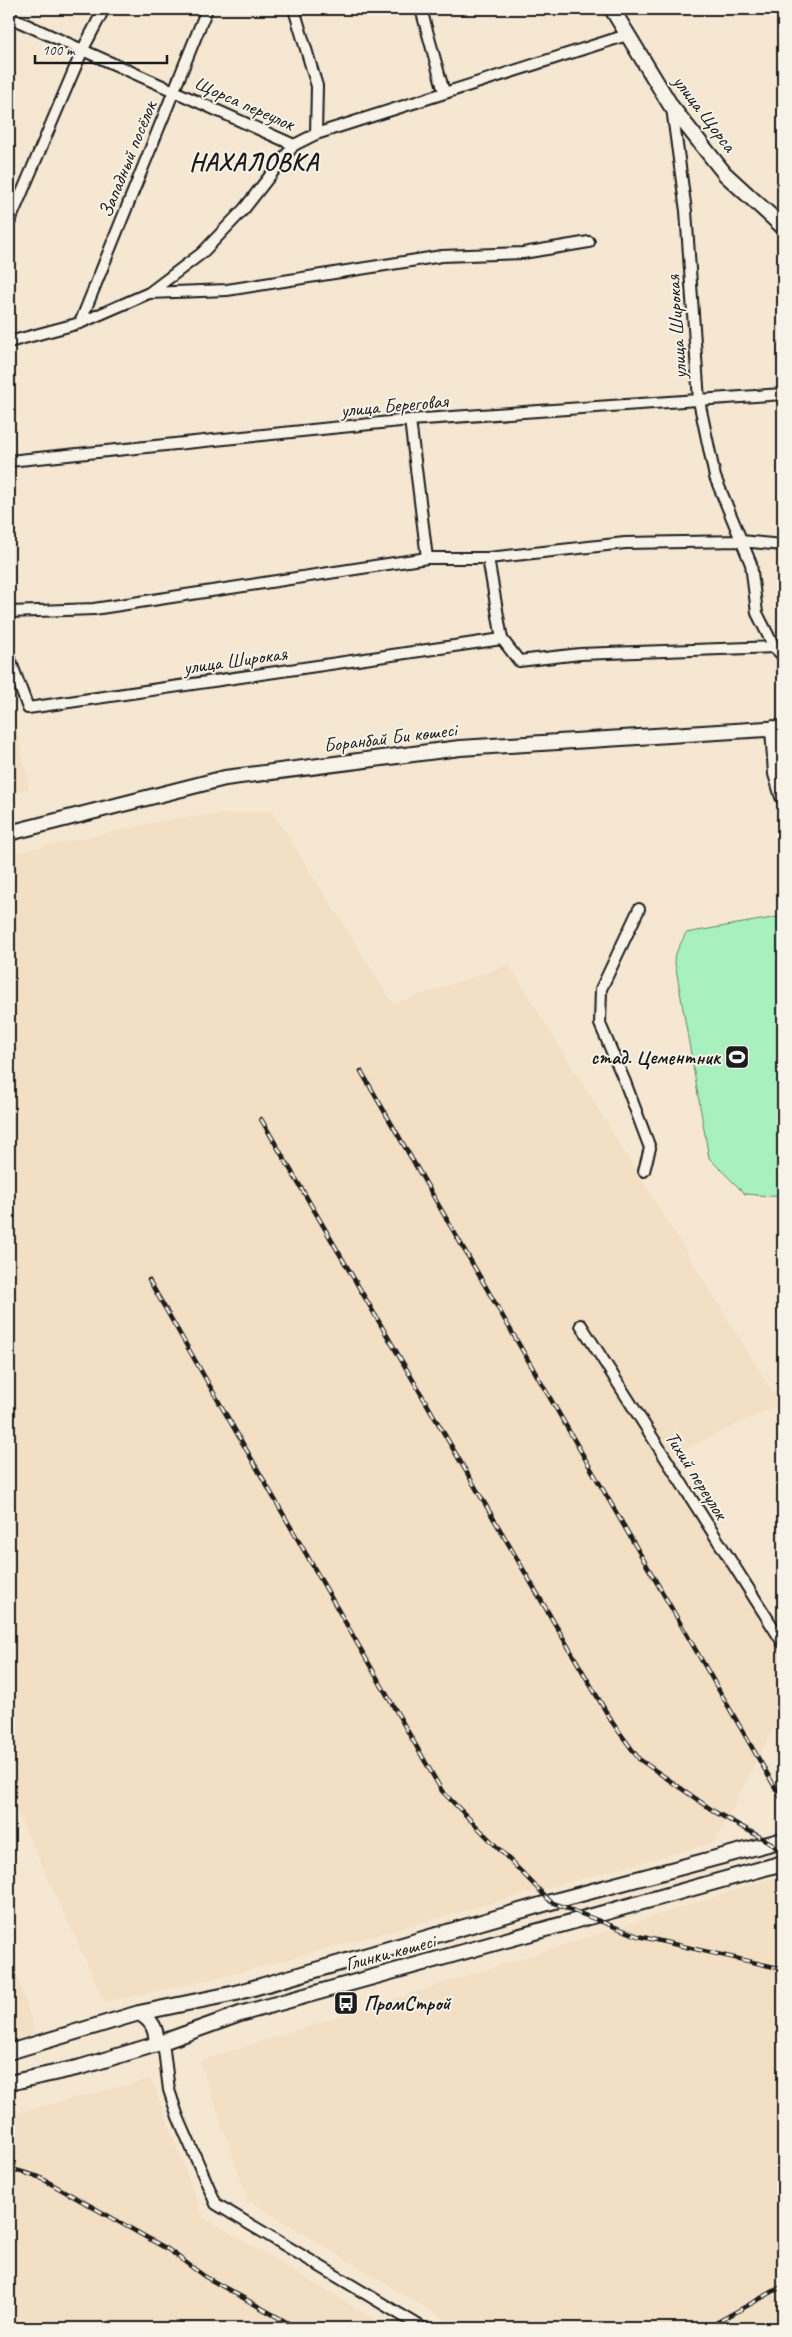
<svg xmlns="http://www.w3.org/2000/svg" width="792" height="2337" viewBox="0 0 792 2337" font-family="Caveat,sans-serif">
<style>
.built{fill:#f3dfc3}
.green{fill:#a8f1bf;stroke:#62866e}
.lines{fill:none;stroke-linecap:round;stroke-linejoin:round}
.street-casing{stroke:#1c1c1c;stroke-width:14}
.secondary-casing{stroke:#1c1c1c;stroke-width:18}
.street{stroke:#f7f3e8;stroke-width:10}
.secondary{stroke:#f7f3e8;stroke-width:14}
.rail-casing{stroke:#1c1c1c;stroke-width:4.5}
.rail{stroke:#f7f3e8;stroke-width:2.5;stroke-dasharray:8;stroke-linecap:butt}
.labels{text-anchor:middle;stroke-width:4;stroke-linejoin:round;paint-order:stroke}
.street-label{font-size:20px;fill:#1c1c1c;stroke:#f7f3e8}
.poi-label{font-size:20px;font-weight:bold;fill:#1c1c1c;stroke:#f7f3e8;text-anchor:end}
.district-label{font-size:25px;font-weight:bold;letter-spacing:1px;fill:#1c1c1c;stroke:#f7f3e8}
</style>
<rect width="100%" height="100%" fill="#f5e7d2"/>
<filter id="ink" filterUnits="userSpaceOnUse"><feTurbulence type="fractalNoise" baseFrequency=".02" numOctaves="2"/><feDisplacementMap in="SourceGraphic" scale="10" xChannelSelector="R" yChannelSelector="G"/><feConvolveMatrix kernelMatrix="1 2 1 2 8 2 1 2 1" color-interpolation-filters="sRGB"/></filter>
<g filter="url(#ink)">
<!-- built -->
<path class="built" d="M15,719L29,788L9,794V720Z
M272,811L393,1004L509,965L780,1404L670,1456L783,1642V1709L715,1842L226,1976L105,2002L9,1794V854L177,818Z
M783,1875V2328H459L248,2200L200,2061Z
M9,1950L35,2033L9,2043Z
M151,2079L203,2217L389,2328H9V2115Z"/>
<!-- green -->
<path class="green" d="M783,916V1197L745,1194L709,1158L674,957L686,933Z"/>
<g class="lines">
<defs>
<path id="street" d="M294,9L317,86L316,134
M421,9L444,92
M9,17L294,145L316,134L627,35
M672,108L686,211L699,401L715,477L751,564L757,613L774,647L783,656
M9,223L83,49L104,9
M149,293L227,290L442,256L523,253L589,242
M80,323L207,9
M9,342L80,323L149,293L202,253L244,209L294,145
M410,420L427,558
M9,461L410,420L783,394
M488,558L502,639L519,661L580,654L774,647
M9,612L94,609L427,558H488L625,543L741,541L783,545
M9,657L28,708L502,639
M639,909L601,989L600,1024L625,1082L650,1148L644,1171
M581,1325L783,1643
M163,2042L169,2090L178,2117L216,2204L423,2328"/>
<path id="secondary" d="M612,9L671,106L725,174L783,227
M773,728L776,774L783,797
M9,833L225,778L460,748L783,728
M139,2013C153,2021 156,2029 157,2044
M9,2052L139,2013L236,1993L551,1902L783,1840
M9,2083L81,2067L157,2044L240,2014L783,1863"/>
</defs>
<!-- street casing -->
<use href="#street" class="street-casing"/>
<!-- secondary casing -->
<use href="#secondary" class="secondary-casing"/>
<!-- street -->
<use href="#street" class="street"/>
<!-- secondary -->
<use href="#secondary" class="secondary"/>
<defs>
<path id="rail" d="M361,1071L783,1801
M261,1119L612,1722L639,1759L715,1812L771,1843L783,1854
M149,1280L442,1791L551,1902L638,1936L783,1969
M9,2168L39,2177L169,2250L204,2276L297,2328
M707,2328L783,2286"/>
</defs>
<!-- rail casing -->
<use href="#rail" class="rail-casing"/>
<!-- rail -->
<use href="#rail" class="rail"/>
</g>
</g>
<!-- icons -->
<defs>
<symbol id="stadium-square" viewBox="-11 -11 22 22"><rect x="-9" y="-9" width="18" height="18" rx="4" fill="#1c1c1c" stroke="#f7f3e8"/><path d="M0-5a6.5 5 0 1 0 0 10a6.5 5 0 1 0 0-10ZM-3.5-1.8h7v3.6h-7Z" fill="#fff"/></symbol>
<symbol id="bus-square" viewBox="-11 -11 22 22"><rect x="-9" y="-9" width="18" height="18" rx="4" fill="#1c1c1c" stroke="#f7f3e8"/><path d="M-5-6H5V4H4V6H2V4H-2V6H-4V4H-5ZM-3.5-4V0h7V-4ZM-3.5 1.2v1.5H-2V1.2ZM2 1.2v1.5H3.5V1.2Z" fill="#fff"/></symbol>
</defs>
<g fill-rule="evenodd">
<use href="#stadium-square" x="723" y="1043" width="28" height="28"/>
<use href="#bus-square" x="332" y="1989" width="28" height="28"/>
</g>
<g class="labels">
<!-- street labels -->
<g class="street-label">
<text transform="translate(245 103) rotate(24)" y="7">Щорса переулок</text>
<text transform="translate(705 113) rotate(53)" y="7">улица Щорса</text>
<text transform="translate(127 159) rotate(-68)" y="7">Западный посёлок</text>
<text transform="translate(676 327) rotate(-94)" y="7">улица Широкая</text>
<text transform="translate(394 405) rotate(-5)" y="7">улица Береговая</text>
<text transform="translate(235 660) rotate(-8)" y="7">улица Широкая</text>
<text transform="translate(390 737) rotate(-7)" y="7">Боранбай Би көшесі</text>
<text transform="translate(697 1475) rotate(58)" y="7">Тихий переулок</text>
<text transform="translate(390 1952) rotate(-15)" y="7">Глинки көшесі</text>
</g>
<!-- poi labels -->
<g class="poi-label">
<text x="720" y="1064">стад. Цементник</text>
<text x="364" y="2010" text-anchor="start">ПромСтрой</text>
</g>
<!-- district labels -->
<g class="district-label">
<text x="254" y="170">НАХАЛОВКА</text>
</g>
</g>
<!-- margin -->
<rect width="792" height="2337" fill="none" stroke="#f7f3e8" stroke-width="30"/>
<rect x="15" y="15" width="762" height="2307" fill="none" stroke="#1c1c1c" stroke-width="2" filter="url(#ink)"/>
<!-- scale -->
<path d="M35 55v8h132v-8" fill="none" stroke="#1c1c1c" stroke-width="2.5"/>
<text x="42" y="55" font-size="15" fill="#1c1c1c" stroke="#f7f3e8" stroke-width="4" paint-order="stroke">100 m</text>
</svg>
